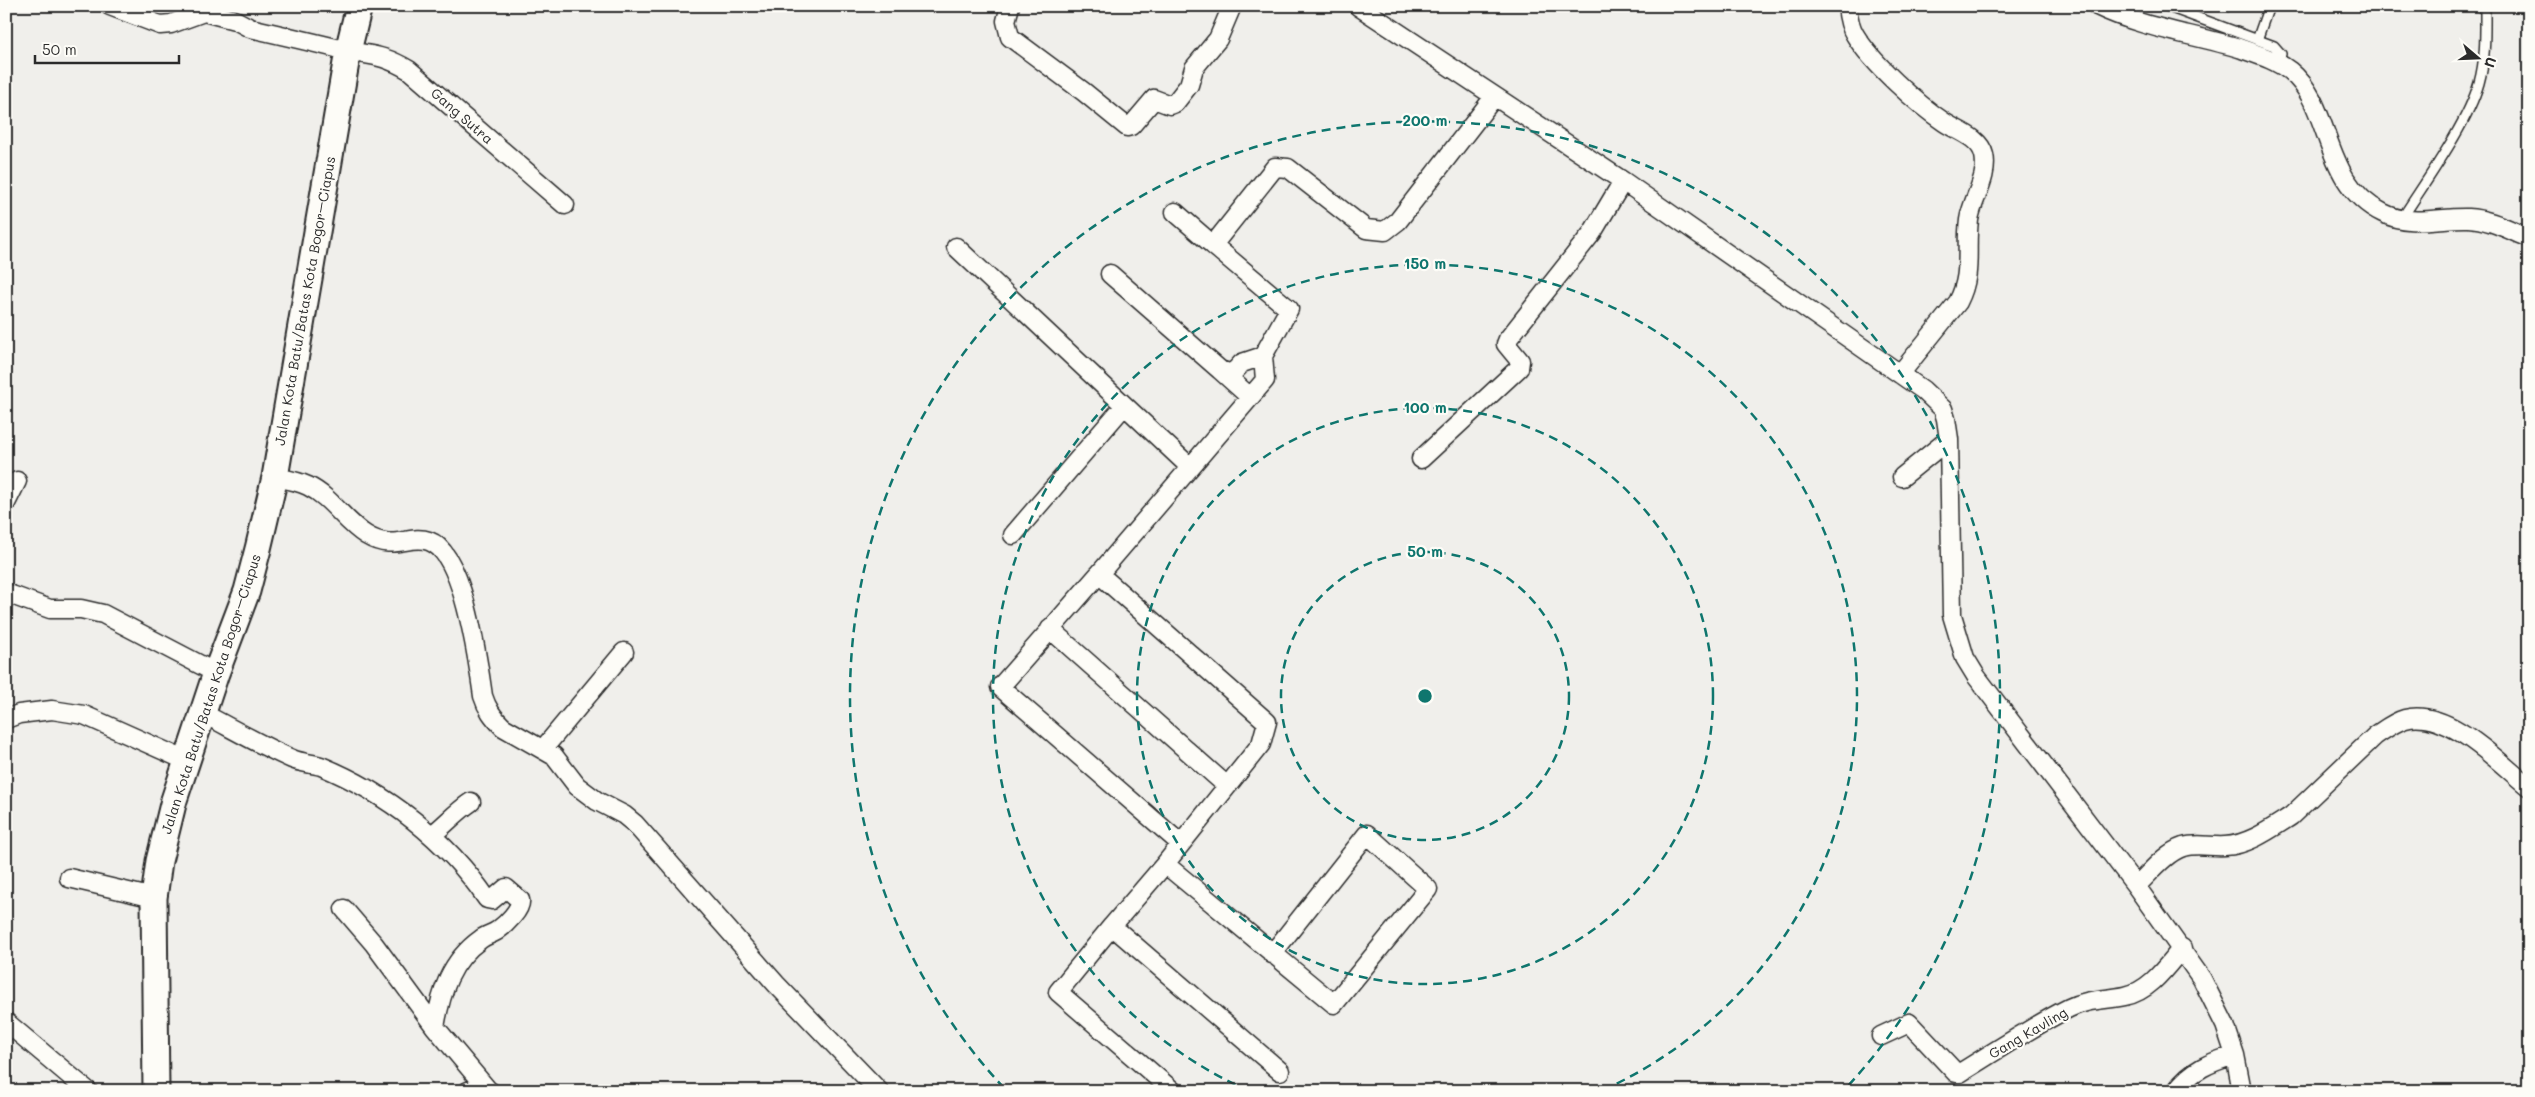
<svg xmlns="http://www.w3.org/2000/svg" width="2535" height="1097" viewBox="0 0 2535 1097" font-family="Mali,sans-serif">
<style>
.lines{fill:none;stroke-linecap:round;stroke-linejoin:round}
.lane-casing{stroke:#2b2b2b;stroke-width:12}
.street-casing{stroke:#2b2b2b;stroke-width:21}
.secondary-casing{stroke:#2b2b2b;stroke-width:29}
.lane{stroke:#fdfcf7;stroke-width:9}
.street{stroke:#fdfcf7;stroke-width:18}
.secondary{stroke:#fdfcf7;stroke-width:25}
.wall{fill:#a3a29e;stroke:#2b2b2b}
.ring{fill:none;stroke:#0f766e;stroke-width:2.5;stroke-dasharray:9 6}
.labels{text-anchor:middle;stroke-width:4.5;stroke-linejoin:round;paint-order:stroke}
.street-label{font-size:14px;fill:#2b2b2b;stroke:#fdfcf7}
.centre{fill:#0f766e;stroke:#fdfcf7;stroke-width:2.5}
.ring-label{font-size:15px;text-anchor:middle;font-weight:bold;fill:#0f766e;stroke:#fdfcf7;stroke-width:4.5;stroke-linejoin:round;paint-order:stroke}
</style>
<rect width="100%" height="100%" fill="#f0efeb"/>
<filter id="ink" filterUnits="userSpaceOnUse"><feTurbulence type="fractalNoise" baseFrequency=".02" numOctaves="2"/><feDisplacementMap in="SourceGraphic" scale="10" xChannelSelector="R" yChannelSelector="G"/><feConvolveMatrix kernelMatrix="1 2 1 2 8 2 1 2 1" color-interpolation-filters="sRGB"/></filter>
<g filter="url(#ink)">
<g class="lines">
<defs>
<path id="lane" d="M2166,6L2274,46L2281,54L2278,63
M2257,40L2269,6
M2401,220C2425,182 2467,125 2479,83C2486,58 2485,32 2485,6"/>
<path id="street" d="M110,6L160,25L171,24L204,12L235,20L250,28C281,35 312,42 344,50C372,56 382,54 409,70L565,205
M1010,6L1006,21L1010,37L1084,92L1127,127L1131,126L1154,99L1170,105L1175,103L1189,85L1194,68L1218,39L1232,6
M1358,6L1623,181L1923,390L1943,409L1946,419L1949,439L1952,615L1965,658L1976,676L2136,886L2202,979L2225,1025L2235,1055L2242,1091
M1847,6C1848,16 1850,27 1855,35C1872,63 1917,104 1944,122C1957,131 1980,137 1984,155C1989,177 1972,199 1969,220C1965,251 1973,273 1958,302L1900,374
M2097,6C2142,28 2194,34 2242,49C2259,55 2276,60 2290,71C2334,107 2320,182 2383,213C2410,227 2439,217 2468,218C2490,219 2509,230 2529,238
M1175,212L1213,245
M956,247L1190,467
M1110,274L1220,370L1232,374L1242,363L1263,356
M1220,370L1250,397
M1421,459L1519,368L1520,361L1506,344L1508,339L1592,233L1623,181
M275,477C286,479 298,481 308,486C331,497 345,522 366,535C394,552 409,534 429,541C464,553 478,662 483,696C487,709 493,717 503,727L554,756L577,786L597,801L624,815L635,824L776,984L879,1091
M1902,477L1949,439
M6,503L17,481
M1013,535L1124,406
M1099,574L1000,687L1181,844
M6,593L50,609H81L103,614L216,673
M1050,629L1227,786
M204,714C233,729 262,746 292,759C301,763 311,763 321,766C387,793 447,840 487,899L492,900L506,888L520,900C522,909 505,925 498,930C493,934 486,935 481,939C450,961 441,992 435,1027L488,1090
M6,719L19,714L52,710L84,715L187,761
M543,749L624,652
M432,835C446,824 456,812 471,802
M1165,864L1112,926L1280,1071
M69,878L154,898
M2136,886C2150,873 2165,853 2183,847C2197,843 2211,847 2225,846C2249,845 2272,828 2291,816L2375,736C2384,730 2394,722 2405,719C2448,708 2498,762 2529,787
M344,909L374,944L435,1027
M1112,926L1058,992L1173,1091
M1272,954L1367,834L1428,889L1334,1004L1165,864L1261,744L1267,722L1099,574L1265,380L1263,356L1289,309L1213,245L1275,167L1288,168L1366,229L1385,231L1398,221L1494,97
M6,1022L88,1091
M1881,1036L1909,1023L1956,1073H1960C1996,1051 2031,1027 2069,1008C2087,999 2105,1000 2125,996C2150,991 2166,967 2182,948
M468,1091L480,1088L490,1091
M2176,1091C2191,1070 2211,1062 2235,1055"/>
<path id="secondary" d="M156,1091L154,898L159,861L174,800L216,673L247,591L258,549L275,477L348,51L359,6"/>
</defs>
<!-- lane casing -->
<use href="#lane" class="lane-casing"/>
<!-- street casing -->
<use href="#street" class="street-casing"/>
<!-- secondary casing -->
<use href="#secondary" class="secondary-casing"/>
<!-- lane -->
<use href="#lane" class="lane"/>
<!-- street -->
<use href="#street" class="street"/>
<!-- secondary -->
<use href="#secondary" class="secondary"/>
</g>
<!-- wall -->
<path class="wall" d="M2214,6H2231L2229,12Z"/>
</g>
<!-- distance rings -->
<g class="ring">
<circle cx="1425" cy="696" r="144"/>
<circle cx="1425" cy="696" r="288"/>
<path d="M1249 1091A432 432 0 1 1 1601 1091"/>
<path d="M1004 1088A575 575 0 1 1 1846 1088"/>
</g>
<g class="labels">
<!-- street labels -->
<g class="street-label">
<text transform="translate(462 116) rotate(41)" y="5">Gang Sutra</text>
<text transform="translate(305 301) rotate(-80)" y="5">Jalan Kota Batu/Batas Kota Bogor–Ciapus</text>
<text transform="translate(211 694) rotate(-72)" y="5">Jalan Kota Batu/Batas Kota Bogor–Ciapus</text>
<text transform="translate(2028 1033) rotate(-30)" y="5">Gang Kavling</text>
</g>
</g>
<circle cx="1425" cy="696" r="8" class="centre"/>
<g class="ring-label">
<text x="1425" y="126">200 m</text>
<text x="1425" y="269">150 m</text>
<text x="1425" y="413">100 m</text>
<text x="1425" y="557">50 m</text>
</g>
<!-- margin -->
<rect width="2535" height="1097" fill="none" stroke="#fdfcf7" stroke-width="25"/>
<rect x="12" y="12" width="2510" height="1072" fill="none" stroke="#2b2b2b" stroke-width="2" filter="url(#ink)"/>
<!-- north arrow -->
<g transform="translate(2478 58) rotate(109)" stroke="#fdfcf7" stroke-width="4" paint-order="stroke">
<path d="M0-4L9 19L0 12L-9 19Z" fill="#2b2b2b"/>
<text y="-8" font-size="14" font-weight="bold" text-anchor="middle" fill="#2b2b2b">U</text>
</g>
<!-- scale -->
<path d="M35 55v8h144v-8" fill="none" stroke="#2b2b2b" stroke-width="2.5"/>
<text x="42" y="55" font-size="15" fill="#2b2b2b" stroke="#fdfcf7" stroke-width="4" paint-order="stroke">50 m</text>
</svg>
